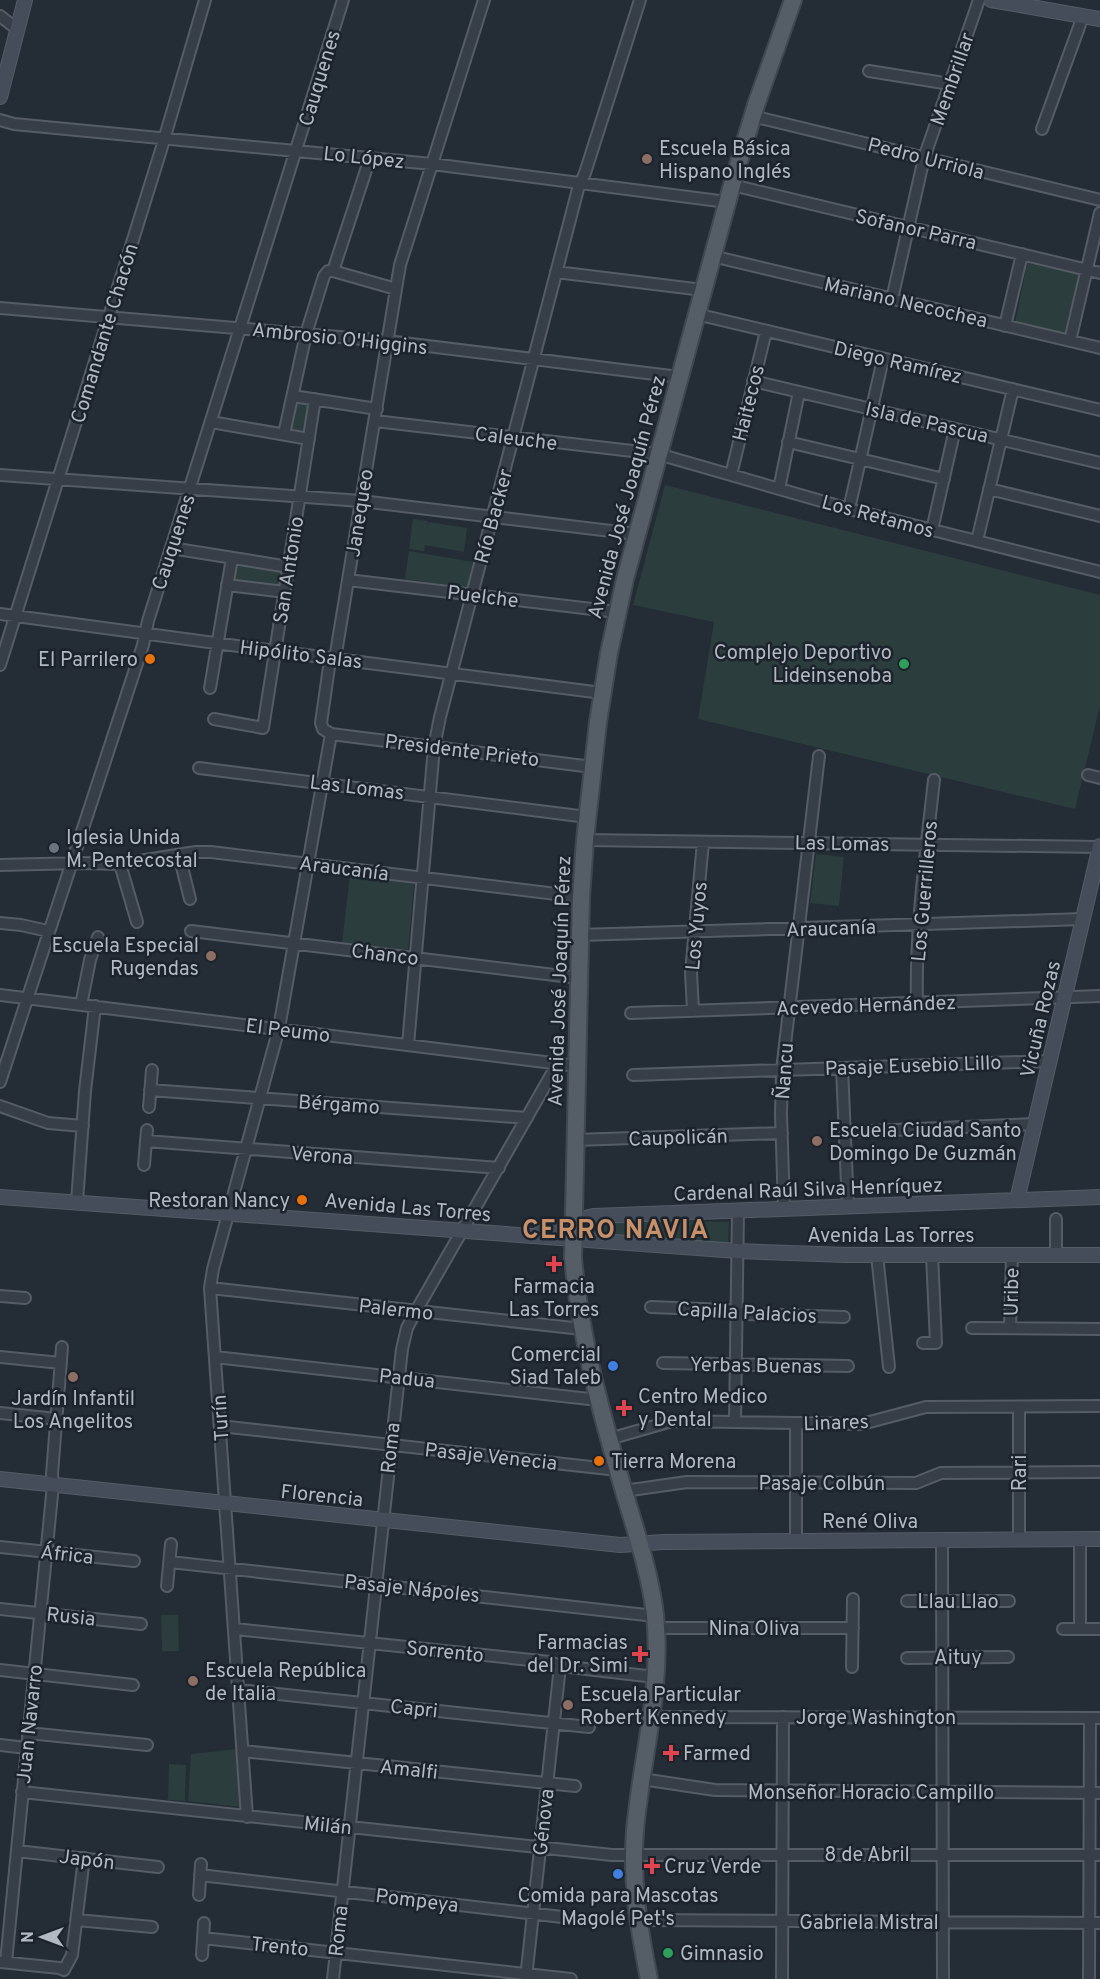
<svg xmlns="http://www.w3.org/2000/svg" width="1100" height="1979" viewBox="0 0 1100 1979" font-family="Overpass,sans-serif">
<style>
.green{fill:#2b3d3d}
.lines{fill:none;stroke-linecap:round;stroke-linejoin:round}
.street-casing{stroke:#555c65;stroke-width:14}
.secondary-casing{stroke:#555c65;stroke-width:16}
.primary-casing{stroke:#404750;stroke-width:20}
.street{stroke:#373e47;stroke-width:10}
.secondary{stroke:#454d5a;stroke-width:14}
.primary{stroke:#555d67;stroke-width:16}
.education-dot{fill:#8d6e63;stroke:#1c232c;stroke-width:2}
.food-dot{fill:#e8710a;stroke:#1c232c;stroke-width:2}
.leisure-dot{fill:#2e9e5b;stroke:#1c232c;stroke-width:2}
.worship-dot{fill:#6b7280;stroke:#1c232c;stroke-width:2}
.health-dot{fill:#e0444e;stroke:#1c232c;stroke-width:2}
.shop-dot{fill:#3f7fe0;stroke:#1c232c;stroke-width:2}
.labels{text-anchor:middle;stroke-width:5;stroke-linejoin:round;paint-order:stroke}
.street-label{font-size:20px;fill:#b2b9c3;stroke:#1c232c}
.poi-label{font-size:20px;fill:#b2b9c3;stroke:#1c232c;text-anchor:start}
.district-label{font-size:26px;font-weight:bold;letter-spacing:1.5px;fill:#c79069;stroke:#1c232c}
</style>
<rect width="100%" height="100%" fill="#242c36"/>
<!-- green -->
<path class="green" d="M1027,263L1082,275L1067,336L1015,324Z
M295,398L312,401L306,434L288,431Z
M665,485L1100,595V706L1075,809L698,719L714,622L633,605Z
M413,519L428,521L427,527L429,522L467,528L464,552L425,545L424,551L409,549Z
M409,551L473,562L468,588L405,579Z
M235,563L283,570L280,588L233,581Z
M816,854L844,857L839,906L810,903Z
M350,875L414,884L408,950L342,943Z
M683,1220V1244L588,1237L584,1231V1224L593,1222Z
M688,1221L729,1222L728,1245L687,1243Z
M161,1615H178L179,1651H162Z
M237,1749L241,1807L188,1801L191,1754Z
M169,1764L186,1765L185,1801L168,1800Z"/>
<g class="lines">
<defs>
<path id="street" d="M484,0L400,265L348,580L336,653L329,667L321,723L323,729L331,734L592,767
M0,16L17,29
M869,71L950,84
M752,116L1100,200
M0,120L14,124L432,164L727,202
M1042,129L1083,16
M732,185L1100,273
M712,256L1100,348
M333,271L370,158
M333,271L396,289
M556,272L703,290
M892,299L924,158L979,0
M0,308L387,341L679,377
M696,314L1100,410
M1005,326L1022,254
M1070,341L1100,213
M753,381L1100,463
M293,396L377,409
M375,421L658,454L849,509L1100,572
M211,422L309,439
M284,434L306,334L324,276L328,271H333
M788,442L944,479
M0,475L361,501L636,534
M731,475L766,331
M779,489L799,392
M989,489L1100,516
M849,509L883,359
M932,530L955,429
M977,541L1013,389
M171,548L289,567
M348,580L617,612
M227,585L285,592
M0,614L275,651L602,693
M0,665L161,150L205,0
M210,688L232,558
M214,719L263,728L315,399
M199,768L587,817
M1088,775L1100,778
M585,840L1100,847
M179,855L190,899
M120,864L137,922
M0,865L82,863L120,864L196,852H211L581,897
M0,923L21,925L48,931
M191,931L579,978
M580,935L1083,919
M0,995L577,1066
M917,1003C915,928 926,854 934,780
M81,1005L90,960L98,937
M693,1011L691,972L703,842
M631,1013L1100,996
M408,1045L434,747L440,717L578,189L585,173L640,0
M842,1068L848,1207
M633,1075L1050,1061
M0,1082L143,645L148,621L343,0
M150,1090L527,1118
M0,1106L48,1123L83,1126
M149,1107L152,1070
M845,1132L1035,1124
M575,1140L782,1133
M146,1141L499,1168
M144,1165L147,1130
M77,1202L85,1091L95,1006
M784,1209L781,1114L782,1070L819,756
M1056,1219V1255
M877,1255L889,1367
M210,1288L582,1329
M0,1296L25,1298
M651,1307L729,1310L746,1314L844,1317
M972,1328L1100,1329
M1010,1328L1012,1255
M923,1343H936L932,1255
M0,1357L61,1363
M215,1357L598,1400
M663,1363L848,1366
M1019,1407V1540
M0,1413L56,1419
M735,1422L738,1211
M220,1426L618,1470
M609,1439L672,1421L862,1424L926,1407L1100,1406
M624,1491L687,1482L916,1483L941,1473L1100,1472
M1080,1539V1629
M796,1540V1423
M942,1541L943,1979
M0,1547L134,1561
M170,1562L655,1616
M167,1586L171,1544
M907,1601H1009
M0,1609L141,1624
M656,1628H853
M235,1629L550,1662L560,1666L655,1677
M1063,1629H1100
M907,1658L1008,1657
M852,1667L853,1599
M0,1670L133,1685
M239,1690L589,1727
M652,1717L1100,1718
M28,1733L147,1745
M0,1745L27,1748
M243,1751L575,1786
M642,1779L715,1790L1100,1793
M22,1792L612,1855H1100
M247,1817L210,1288L213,1269L279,1028L331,734
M17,1851L158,1867
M200,1875L562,1917
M199,1895L201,1864
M77,1920L152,1927
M638,1920L1100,1923
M203,1938L571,1979
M202,1955L204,1923
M0,1962L59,1968L64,1970
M6,1962L53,1485L52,1474L62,1347
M64,1970L72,1955L84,1858
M526,1978L560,1666
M333,1979L402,1349L407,1328L416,1311L558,1063
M782,1979L783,1717
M1089,1979L1090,1718"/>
<path id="secondary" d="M991,0L1100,19
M0,97L25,0
M0,1197L738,1251L846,1255H1100
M1017,1200L1100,846
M541,1232C560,1229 575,1219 594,1216L1100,1197
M0,1479L620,1545L663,1542L1100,1539"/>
<path id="primary" d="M649,1979C639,1929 631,1882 635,1831C641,1759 663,1688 655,1615C650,1572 635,1529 623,1488C601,1412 580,1337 573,1258L581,897L585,840L598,722L609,653L625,579L732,185L756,105L793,0"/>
</defs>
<!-- street casing -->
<use href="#street" class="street-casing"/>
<!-- secondary casing -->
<use href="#secondary" class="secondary-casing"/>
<!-- primary casing -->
<use href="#primary" class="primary-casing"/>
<!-- street -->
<use href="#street" class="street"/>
<!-- secondary -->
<use href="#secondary" class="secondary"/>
<!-- primary -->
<use href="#primary" class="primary"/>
</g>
<!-- markers -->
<g class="education-dot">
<circle cx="647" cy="159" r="6"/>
<circle cx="211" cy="956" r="6"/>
<circle cx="817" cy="1141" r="6"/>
<circle cx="73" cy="1377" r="6"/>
<circle cx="193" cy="1681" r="6"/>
<circle cx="568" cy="1705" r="6"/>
</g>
<g class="food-dot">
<circle cx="150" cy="659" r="6"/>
<circle cx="302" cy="1200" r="6"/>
<circle cx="599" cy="1461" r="6"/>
</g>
<g class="leisure-dot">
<circle cx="904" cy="664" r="6"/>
<circle cx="668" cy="1953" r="6"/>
</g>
<circle class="worship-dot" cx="54" cy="848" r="6"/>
<g class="health-dot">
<path d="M551 1255h6v6h6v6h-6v6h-6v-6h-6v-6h6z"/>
<path d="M621 1399h6v6h6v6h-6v6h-6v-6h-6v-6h6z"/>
<path d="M637 1645h6v6h6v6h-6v6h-6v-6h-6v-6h6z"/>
<path d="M668 1744h6v6h6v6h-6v6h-6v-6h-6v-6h6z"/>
<path d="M649 1857h6v6h6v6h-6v6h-6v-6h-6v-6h6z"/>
</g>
<g class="shop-dot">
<circle cx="613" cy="1366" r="6"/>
<circle cx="618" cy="1874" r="6"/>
</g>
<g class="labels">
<!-- street labels -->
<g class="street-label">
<text transform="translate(319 78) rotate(-73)" y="7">Cauquenes</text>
<text transform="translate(952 79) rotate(-71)" y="7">Membrillar</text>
<text transform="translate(364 157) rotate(6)" y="7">Lo López</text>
<text transform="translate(926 158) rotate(14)" y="7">Pedro Urriola</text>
<text transform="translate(916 229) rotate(13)" y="7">Sofanor Parra</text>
<text transform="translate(906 302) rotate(13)" y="7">Mariano Necochea</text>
<text transform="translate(104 333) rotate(-73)" y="7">Comandante Chacón</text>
<text transform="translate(340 338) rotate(6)" y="7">Ambrosio O'Higgins</text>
<text transform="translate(898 362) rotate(13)" y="7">Diego Ramírez</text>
<text transform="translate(748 403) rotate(-76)" y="7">Haitecos</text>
<text transform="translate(927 422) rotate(13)" y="7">Isla de Pascua</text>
<text transform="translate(516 438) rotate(7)" y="7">Caleuche</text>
<text transform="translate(626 497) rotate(-75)" y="7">Avenida José Joaquín Pérez</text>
<text transform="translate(359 513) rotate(-81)" y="7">Janequeo</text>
<text transform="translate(493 516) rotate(-75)" y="7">Río Backer</text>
<text transform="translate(878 516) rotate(15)" y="7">Los Retamos</text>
<text transform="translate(173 542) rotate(-72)" y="7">Cauquenes</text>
<text transform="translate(288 570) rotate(-81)" y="7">San Antonio</text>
<text transform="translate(483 596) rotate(7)" y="7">Puelche</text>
<text transform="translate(301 654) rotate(7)" y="7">Hipólito Salas</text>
<text transform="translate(462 750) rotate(7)" y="7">Presidente Prieto</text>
<text transform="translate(357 787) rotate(7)" y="7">Las Lomas</text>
<text transform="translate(842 843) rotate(1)" y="7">Las Lomas</text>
<text transform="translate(344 868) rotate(7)" y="7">Araucanía</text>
<text transform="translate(924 891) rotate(-85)" y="7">Los Guerrilleros</text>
<text transform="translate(696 926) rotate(-85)" y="7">Los Yuyos</text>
<text transform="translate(831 928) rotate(-2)" y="7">Araucanía</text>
<text transform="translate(385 954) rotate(7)" y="7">Chanco</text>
<text transform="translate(559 981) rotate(-88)" y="7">Avenida José Joaquín Pérez</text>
<text transform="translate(866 1005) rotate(-2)" y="7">Acevedo Hernández</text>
<text transform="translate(1040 1019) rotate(-77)" y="7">Vicuña Rozas</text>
<text transform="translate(288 1030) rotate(7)" y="7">El Peumo</text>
<text transform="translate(913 1065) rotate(-2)" y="7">Pasaje Eusebio Lillo</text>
<text transform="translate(784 1071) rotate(-86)" y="7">Ñancu</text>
<text transform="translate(339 1104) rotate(4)" y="7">Bérgamo</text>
<text transform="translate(678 1137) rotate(-2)" y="7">Caupolicán</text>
<text transform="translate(322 1155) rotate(4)" y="7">Verona</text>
<text transform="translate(808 1189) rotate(-2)" y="7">Cardenal Raúl Silva Henríquez</text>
<text transform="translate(408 1207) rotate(5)" y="7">Avenida Las Torres</text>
<text x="891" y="1242">Avenida Las Torres</text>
<text transform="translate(1011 1292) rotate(-89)" y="7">Uribe</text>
<text transform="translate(396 1309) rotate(6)" y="7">Palermo</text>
<text transform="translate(747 1312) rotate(3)" y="7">Capilla Palacios</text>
<text transform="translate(756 1365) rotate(1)" y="7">Yerbas Buenas</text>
<text transform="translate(407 1378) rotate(6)" y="7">Padua</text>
<text transform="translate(220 1418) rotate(-94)" y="7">Turín</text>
<text transform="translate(836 1422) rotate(-2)" y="7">Linares</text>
<text transform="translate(390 1448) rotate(-84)" y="7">Roma</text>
<text transform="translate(491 1456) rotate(6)" y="7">Pasaje Venecia</text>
<text transform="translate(1019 1473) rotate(-90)" y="7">Rari</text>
<text x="822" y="1490">Pasaje Colbún</text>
<text transform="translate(322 1495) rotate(6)" y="7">Florencia</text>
<text x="870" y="1528">René Oliva</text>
<text transform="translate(67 1554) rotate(6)" y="7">África</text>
<text transform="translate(412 1588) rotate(6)" y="7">Pasaje Nápoles</text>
<text x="958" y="1608">Llau Llao</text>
<text transform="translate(71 1616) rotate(6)" y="7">Rusia</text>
<text x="754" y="1635">Nina Oliva</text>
<text transform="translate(445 1651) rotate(6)" y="7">Sorrento</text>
<text x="958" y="1664">Aituy</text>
<text transform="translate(414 1708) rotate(6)" y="7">Capri</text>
<text x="876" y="1724">Jorge Washington</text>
<text transform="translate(29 1724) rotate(-84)" y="7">Juan Navarro</text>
<text transform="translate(409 1769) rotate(6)" y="7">Amalfi</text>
<text x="871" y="1799">Monseñor Horacio Campillo</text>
<text transform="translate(543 1822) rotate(-84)" y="7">Génova</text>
<text transform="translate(328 1825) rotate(6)" y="7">Milán</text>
<text x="867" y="1861">8 de Abril</text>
<text transform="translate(87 1859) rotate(7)" y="7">Japón</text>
<text transform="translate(417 1900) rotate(7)" y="7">Pompeya</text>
<text x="869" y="1929">Gabriela Mistral</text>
<text transform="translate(338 1931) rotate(-84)" y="7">Roma</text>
<text transform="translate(280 1946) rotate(6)" y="7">Trento</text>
</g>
<!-- poi labels -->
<g class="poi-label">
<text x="659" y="155">Escuela Básica<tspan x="659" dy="23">Hispano Inglés</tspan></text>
<text x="892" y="659" text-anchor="end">Complejo Deportivo<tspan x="892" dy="23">Lideinsenoba</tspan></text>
<text x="138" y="666" text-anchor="end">El Parrilero</text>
<text x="66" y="844">Iglesia Unida<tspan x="66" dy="23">M. Pentecostal</tspan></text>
<text x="199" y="952" text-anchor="end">Escuela Especial<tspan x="199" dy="23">Rugendas</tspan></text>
<text x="829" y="1137">Escuela Ciudad Santo<tspan x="829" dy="23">Domingo De Guzmán</tspan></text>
<text x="290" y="1207" text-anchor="end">Restoran Nancy</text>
<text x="554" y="1293" text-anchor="middle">Farmacia<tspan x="554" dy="23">Las Torres</tspan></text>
<text x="601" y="1361" text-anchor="end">Comercial<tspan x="601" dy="23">Siad Taleb</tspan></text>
<text x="638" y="1403">Centro Medico<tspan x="638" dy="23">y Dental</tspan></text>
<text x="73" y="1405" text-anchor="middle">Jardín Infantil<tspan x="73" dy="23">Los Angelitos</tspan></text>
<text x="611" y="1468">Tierra Morena</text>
<text x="628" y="1649" text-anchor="end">Farmacias<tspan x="628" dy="23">del Dr. Simi</tspan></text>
<text x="205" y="1677">Escuela República<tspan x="205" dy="23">de Italia</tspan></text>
<text x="580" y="1701">Escuela Particular<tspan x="580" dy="23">Robert Kennedy</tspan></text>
<text x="683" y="1760">Farmed</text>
<text x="664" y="1873">Cruz Verde</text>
<text x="618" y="1902" text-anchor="middle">Comida para Mascotas<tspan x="618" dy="23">Magolé Pet's</tspan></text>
<text x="680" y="1960">Gimnasio</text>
</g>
<!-- district labels -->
<g class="district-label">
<text x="616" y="1238">CERRO NAVIA</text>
</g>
</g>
<!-- north arrow -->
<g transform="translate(42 1937) rotate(270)" stroke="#1c232c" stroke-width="4.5" paint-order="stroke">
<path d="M0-4.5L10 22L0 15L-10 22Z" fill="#b2b9c3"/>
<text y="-9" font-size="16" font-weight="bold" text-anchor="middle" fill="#b2b9c3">N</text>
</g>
</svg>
